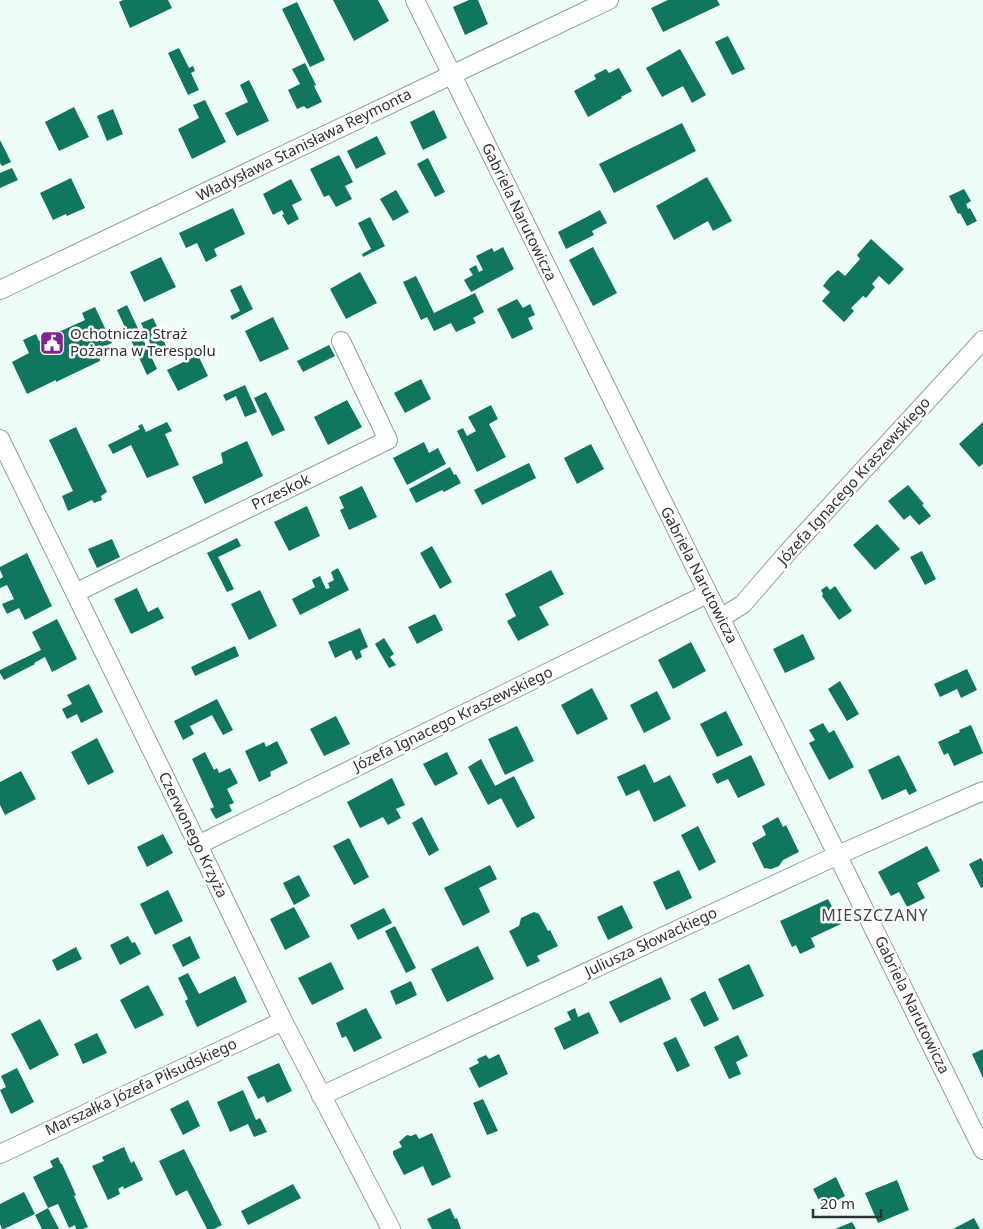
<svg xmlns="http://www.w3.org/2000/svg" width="983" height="1229" viewBox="0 0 983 1229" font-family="'Noto Sans',sans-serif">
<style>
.building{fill:#10765d}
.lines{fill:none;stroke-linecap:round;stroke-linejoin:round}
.minor-casing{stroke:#8f9f99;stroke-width:20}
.minor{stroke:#fff;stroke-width:18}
.labels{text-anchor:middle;stroke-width:5;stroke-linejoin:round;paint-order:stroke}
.street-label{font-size:15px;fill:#2d3331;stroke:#fff}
.poi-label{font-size:15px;fill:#2d3331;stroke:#fff;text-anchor:start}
.neighbourhood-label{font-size:16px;letter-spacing:1px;fill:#3b4943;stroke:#fff}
</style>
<rect width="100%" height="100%" fill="#edfef8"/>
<!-- building -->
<path class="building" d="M123,0H168L172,8L130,28L119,2Z
M333,0H378L389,21L354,41Z
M469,0H478L488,24L465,35L453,7Z
M668,0H717L720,5L663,32L651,8Z
M297,2L325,60L310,67L282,9Z
M728,36L745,69L732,75L715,42Z
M179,48L189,68L193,66L195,71L191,73L199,90L188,95L168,53Z
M680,49L706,95L692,103L683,86L662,97L646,68Z
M305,63L316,85L314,86L322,102L307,109L304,106L297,109L288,90L300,84L292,69Z
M619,68L632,91L621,97L622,98L588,117L574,91L596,79L594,75L606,69L609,73Z
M249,80L269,121L237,136L225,113L248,102L240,85Z
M205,100L226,142L192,159L178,129L199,118L193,105Z
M74,107L89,137L59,151L45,122Z
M113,109L123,134L107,141L97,116Z
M434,110L447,138L423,150L410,122Z
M682,123L696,151L614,193L599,164Z
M377,136L386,154L356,169L347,151Z
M0,140L11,162L2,166L0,163Z
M339,155L353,182L345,186L352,199L336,207L329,195L324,197L310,169Z
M428,158L445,192L435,197L417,164Z
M12,168L18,180L0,188V173Z
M707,177L732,221L713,231L708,221L674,240L656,206Z
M71,178L85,208L67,216L66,214L53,220L40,193Z
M291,179L302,200L292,205L299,219L288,225L282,215L284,214L282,210L273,215L263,194Z
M964,189L971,201L966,204L968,209L970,208L977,221L967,226L960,213L958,214L949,196Z
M396,190L409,212L393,221L380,199Z
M233,208L245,234L214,249L217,256L206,262L197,243L186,248L179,233Z
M600,210L607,223L592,231L594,235L566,249L558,232Z
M370,217L385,246L363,257L362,254L371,249L358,223Z
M871,239L904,269L889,285L879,276L872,284L875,287L866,298L863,296L851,308L854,311L844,322L822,301L830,292L823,286L829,278L838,270L845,276L860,259L857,255Z
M503,247L514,269L471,292L464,280L473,275L469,269L476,265L479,272L483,270L476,256L492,248L494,252Z
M593,247L617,293L593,306L569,260Z
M161,257L176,287L144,302L130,272Z
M360,272L377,303L346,319L330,289Z
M416,276L434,313L475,293L484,312L473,318L476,323L456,332L451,323L434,331L427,317L421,320L403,282Z
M241,285L253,309L232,320L230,316L240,311L230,290Z
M517,299L523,308L530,304L535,315L528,318L533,329L512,339L497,309Z
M127,305L157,369L147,375L117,310Z
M95,307L112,343L99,349L100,361L56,382V380L27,394L12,362L29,353L23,340L36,334L39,341L85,320L82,313Z
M273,317L289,349L260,362L245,331Z
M153,318L167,348L155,354L141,323Z
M329,345L335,356L303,372L297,361Z
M198,355L208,376L178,391L167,370Z
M421,379L431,399L405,413L394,393Z
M245,385L257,412L245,417L236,396L226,401L223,395Z
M266,392L285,430L272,436L254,398Z
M347,400L362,427L328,445L314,417Z
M491,405L498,419L489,424L506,457L477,472L457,431L463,428L467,436L476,431L468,417Z
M167,422L172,431L165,434L179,465L147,478L131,445L113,454L108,445L140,429L138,426L142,424L146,432Z
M983,422V464L979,467L959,444Z
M76,427L107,492L101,496L102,500L94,503L92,500L68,511L62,496L73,491L49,440Z
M247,441L263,476L205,504L192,477L223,463L221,453Z
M424,442L429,453L438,448L446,464L407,485L393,458Z
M591,444L604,469L577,484L564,458Z
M529,463L536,478L482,505L474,490Z
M450,467L454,475L456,474L461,483L444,492L442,490L416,503L409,489Z
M908,485L924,504L922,505L931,516L919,525L910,515L904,520L888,501Z
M362,486L377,517L349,530L340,510L344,508L339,497Z
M307,506L320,536L289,551L274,522Z
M877,524L900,549L875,570L853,545Z
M237,538L241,546L218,557L234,589L227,592L207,553Z
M112,539L120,557L97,568L88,549Z
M432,546L452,582L440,589L420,553Z
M922,551L936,579L925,585L910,557Z
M27,553L52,606L25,620L19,608L7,614L2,604L14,599L7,585L0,588V579L3,577L0,570V567Z
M338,568L349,590L300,615L292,599L315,587L312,580L320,576L326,589L330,588L328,583L334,580L331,572Z
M551,570L564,594L539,607L549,625L518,641L507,621L516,616L505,594Z
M827,586L830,590L835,586L852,611L839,620L822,596L823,594L821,590Z
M137,588L148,612L158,607L164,618L131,634L114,599Z
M260,590L277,626L249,640L231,604Z
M435,614L443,630L417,644L408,627Z
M57,619L77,659L52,672L45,657L34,663L35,664L4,680L0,673V670L41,650L32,632Z
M360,628L368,647L360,651L362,657L356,660L351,650L335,658L328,642Z
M803,634L815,659L785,673L773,649Z
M384,638L394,654L390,657L396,665L389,668L375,644Z
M691,642L706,671L673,689L658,660Z
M235,646L239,656L195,676L191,667Z
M967,669L977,690L961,698L957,689L940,697L934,684Z
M840,681L859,714L847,721L828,689Z
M89,684L103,712L81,723L77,714L67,719L62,709L72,704L67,695Z
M592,688L608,719L577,735L561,705Z
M657,691L671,719L644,733L630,705Z
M217,699L233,730L223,735L212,715L190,726L194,734L183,740L174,721Z
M726,711L743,745L717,757L700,724Z
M336,716L350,744L324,756L310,729Z
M823,723L829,733L834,730L854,767L829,780L809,743L815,740L809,730Z
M971,725L983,753L954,766L948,753L944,755L938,742L960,732L959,730Z
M517,726L534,761L505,775L488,739Z
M97,738L114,772L88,785L71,752Z
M277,741L288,763L270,772L271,776L259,782L245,751L264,742L266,747Z
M205,752L214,770L217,768L219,773L230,768L238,783L227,789L234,803L229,805L232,811L216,819L210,809L214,807L192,759Z
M447,752L458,774L435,786L423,764Z
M751,755L765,785L738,798L728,779L717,784L712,774Z
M899,755L917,791L909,795L906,789L882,800L868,770Z
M481,759L495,786L514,776L535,818L517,828L501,798L488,805L468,767Z
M645,764L654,783L670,775L686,806L654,822L639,790L626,796L617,777Z
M21,771L36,799L5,815L0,805V782Z
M392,778L405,805L396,809L401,818L388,825L383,817L360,828L347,802Z
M422,817L439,850L429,856L412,823Z
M778,817L783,827L786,825L799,852L783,860L779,866L771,869L764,868L752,843L766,835L762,826Z
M698,826L716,862L699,871L681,835Z
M163,834L173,853L147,867L137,847Z
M349,838L369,877L354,885L333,846Z
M927,846L940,871L917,883L925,898L907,907L899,892L891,896L878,872Z
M981,858L983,862V887L981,888L969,864Z
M490,865L497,879L479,888L490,912L463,926L444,888Z
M679,870L692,898L666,910L653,882Z
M299,875L310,896L294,905L283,883Z
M168,890L183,921L155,935L140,904Z
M828,899L841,924L811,938L815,947L800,954L796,945L792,947L780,921Z
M622,905L633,928L608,940L597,917Z
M294,907L310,937L285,950L270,919Z
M384,908L392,923L358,940L350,925Z
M534,912L539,914L548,931L550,930L558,946L537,956L540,961L527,967L509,931L519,926L521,918Z
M395,926L416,968L406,973L385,931Z
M128,936L132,943L135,942L141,954L120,965L110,945Z
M190,936L200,958L183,967L172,945Z
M478,946L494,979L447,1002L431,969Z
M76,947L82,959L57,971L52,960Z
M331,962L344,989L312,1005L298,978Z
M749,964L764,996L733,1010L718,979Z
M188,973L199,994L235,976L247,1002L197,1027L185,1001L188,999L178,978Z
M661,977L671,999L620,1023L609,1002Z
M411,981L417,995L396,1005L390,991Z
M148,985L164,1015L135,1029L120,1000Z
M705,991L719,1020L704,1027L690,999Z
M366,1008L382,1038L354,1052L346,1036L342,1038L336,1023Z
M575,1008L578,1017L589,1012L599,1033L564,1050L554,1028L571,1020L567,1012Z
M40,1019L59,1055L30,1070L11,1034Z
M97,1033L107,1053L83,1064L74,1044Z
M738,1035L748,1056L736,1062L741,1074L729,1079L714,1047Z
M676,1037L690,1066L677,1072L663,1043Z
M983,1049V1078L972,1054Z
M499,1054L508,1074L479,1088L469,1068L479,1063L477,1059L486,1055L489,1059Z
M279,1063L292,1091L267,1103L264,1096L258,1099L247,1077Z
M17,1068L34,1102L11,1114L0,1090L6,1087L1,1076Z
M243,1090L256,1120L260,1118L267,1132L254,1137L248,1124L230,1132L217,1102Z
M483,1099L498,1131L487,1135L473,1103Z
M188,1100L200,1126L183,1135L170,1109Z
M432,1133L451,1177L432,1186L423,1166L404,1175L393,1154V1151L402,1147L399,1142L407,1135L411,1136L416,1134L419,1139Z
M124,1147L131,1163L134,1161L143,1180L124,1189L123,1186L118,1189L120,1194L108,1200L92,1166L104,1161L102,1157Z
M184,1149L222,1225L214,1229H207L187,1190L176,1196L159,1161Z
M58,1157L61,1164H62L76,1195L74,1196L88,1227L83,1229H76L75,1225L69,1228L58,1204L48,1208L33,1177L53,1167L50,1161Z
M836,1177L845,1196L823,1208L813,1189Z
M897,1180L909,1210L878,1223L865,1193Z
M293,1184L301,1198L248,1225L241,1211Z
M24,1192L35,1214L4,1229H2L0,1224V1204Z
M48,1208L59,1229H42L35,1215Z
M450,1208L455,1219L457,1218L461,1229H432L427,1219Z
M974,1218L980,1229H953Z
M852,1222L856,1229H835Z"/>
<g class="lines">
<defs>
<path id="minor" d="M415,0L983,1150
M0,290L609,0
M0,439L198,845L283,1021L391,1229
M75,593L388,440L341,341
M721,618L743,604L788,552L983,340
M198,845L707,594
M321,1096L838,855L983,791
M0,1154L283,1021"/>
</defs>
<!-- minor casing -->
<use href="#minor" class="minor-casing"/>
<!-- minor -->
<use href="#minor" class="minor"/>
</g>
<!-- icons -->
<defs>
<symbol id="civic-square" viewBox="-11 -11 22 22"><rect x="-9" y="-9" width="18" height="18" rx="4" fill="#7f2491" stroke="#fff"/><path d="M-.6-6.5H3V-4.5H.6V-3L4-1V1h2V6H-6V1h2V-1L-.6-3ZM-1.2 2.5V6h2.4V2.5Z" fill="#fff"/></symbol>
</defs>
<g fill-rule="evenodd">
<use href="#civic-square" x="38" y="329" width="28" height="28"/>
</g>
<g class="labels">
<!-- street labels -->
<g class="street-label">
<text transform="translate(304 145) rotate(-26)" y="5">Władysława Stanisława Reymonta</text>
<text transform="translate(519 212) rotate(64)" y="5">Gabriela Narutowicza</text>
<text transform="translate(854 481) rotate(-48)" y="5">Józefa Ignacego Kraszewskiego</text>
<text transform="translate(281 492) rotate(-26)" y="5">Przeskok</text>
<text transform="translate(699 575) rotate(63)" y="5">Gabriela Narutowicza</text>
<text transform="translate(453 719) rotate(-26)" y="5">Józefa Ignacego Kraszewskiego</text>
<text transform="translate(193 835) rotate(64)" y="5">Czerwonego Krzyża</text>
<text transform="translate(651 942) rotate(-25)" y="5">Juliusza Słowackiego</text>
<text transform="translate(912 1005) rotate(64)" y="5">Gabriela Narutowicza</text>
<text transform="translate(141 1087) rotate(-25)" y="5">Marszałka Józefa Piłsudskiego</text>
</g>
<!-- poi labels -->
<g class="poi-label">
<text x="70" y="339">Ochotnicza Straż<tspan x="70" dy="17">Pożarna w Terespolu</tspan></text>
</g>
<!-- neighbourhood labels -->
<g class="neighbourhood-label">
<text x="875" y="921">MIESZCZANY</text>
</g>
</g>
<!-- scale -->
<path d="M813 1209v8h68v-8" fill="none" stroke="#2d3331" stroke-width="2.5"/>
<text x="820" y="1209" font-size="15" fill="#2d3331" stroke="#ffffff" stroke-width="4" paint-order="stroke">20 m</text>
</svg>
